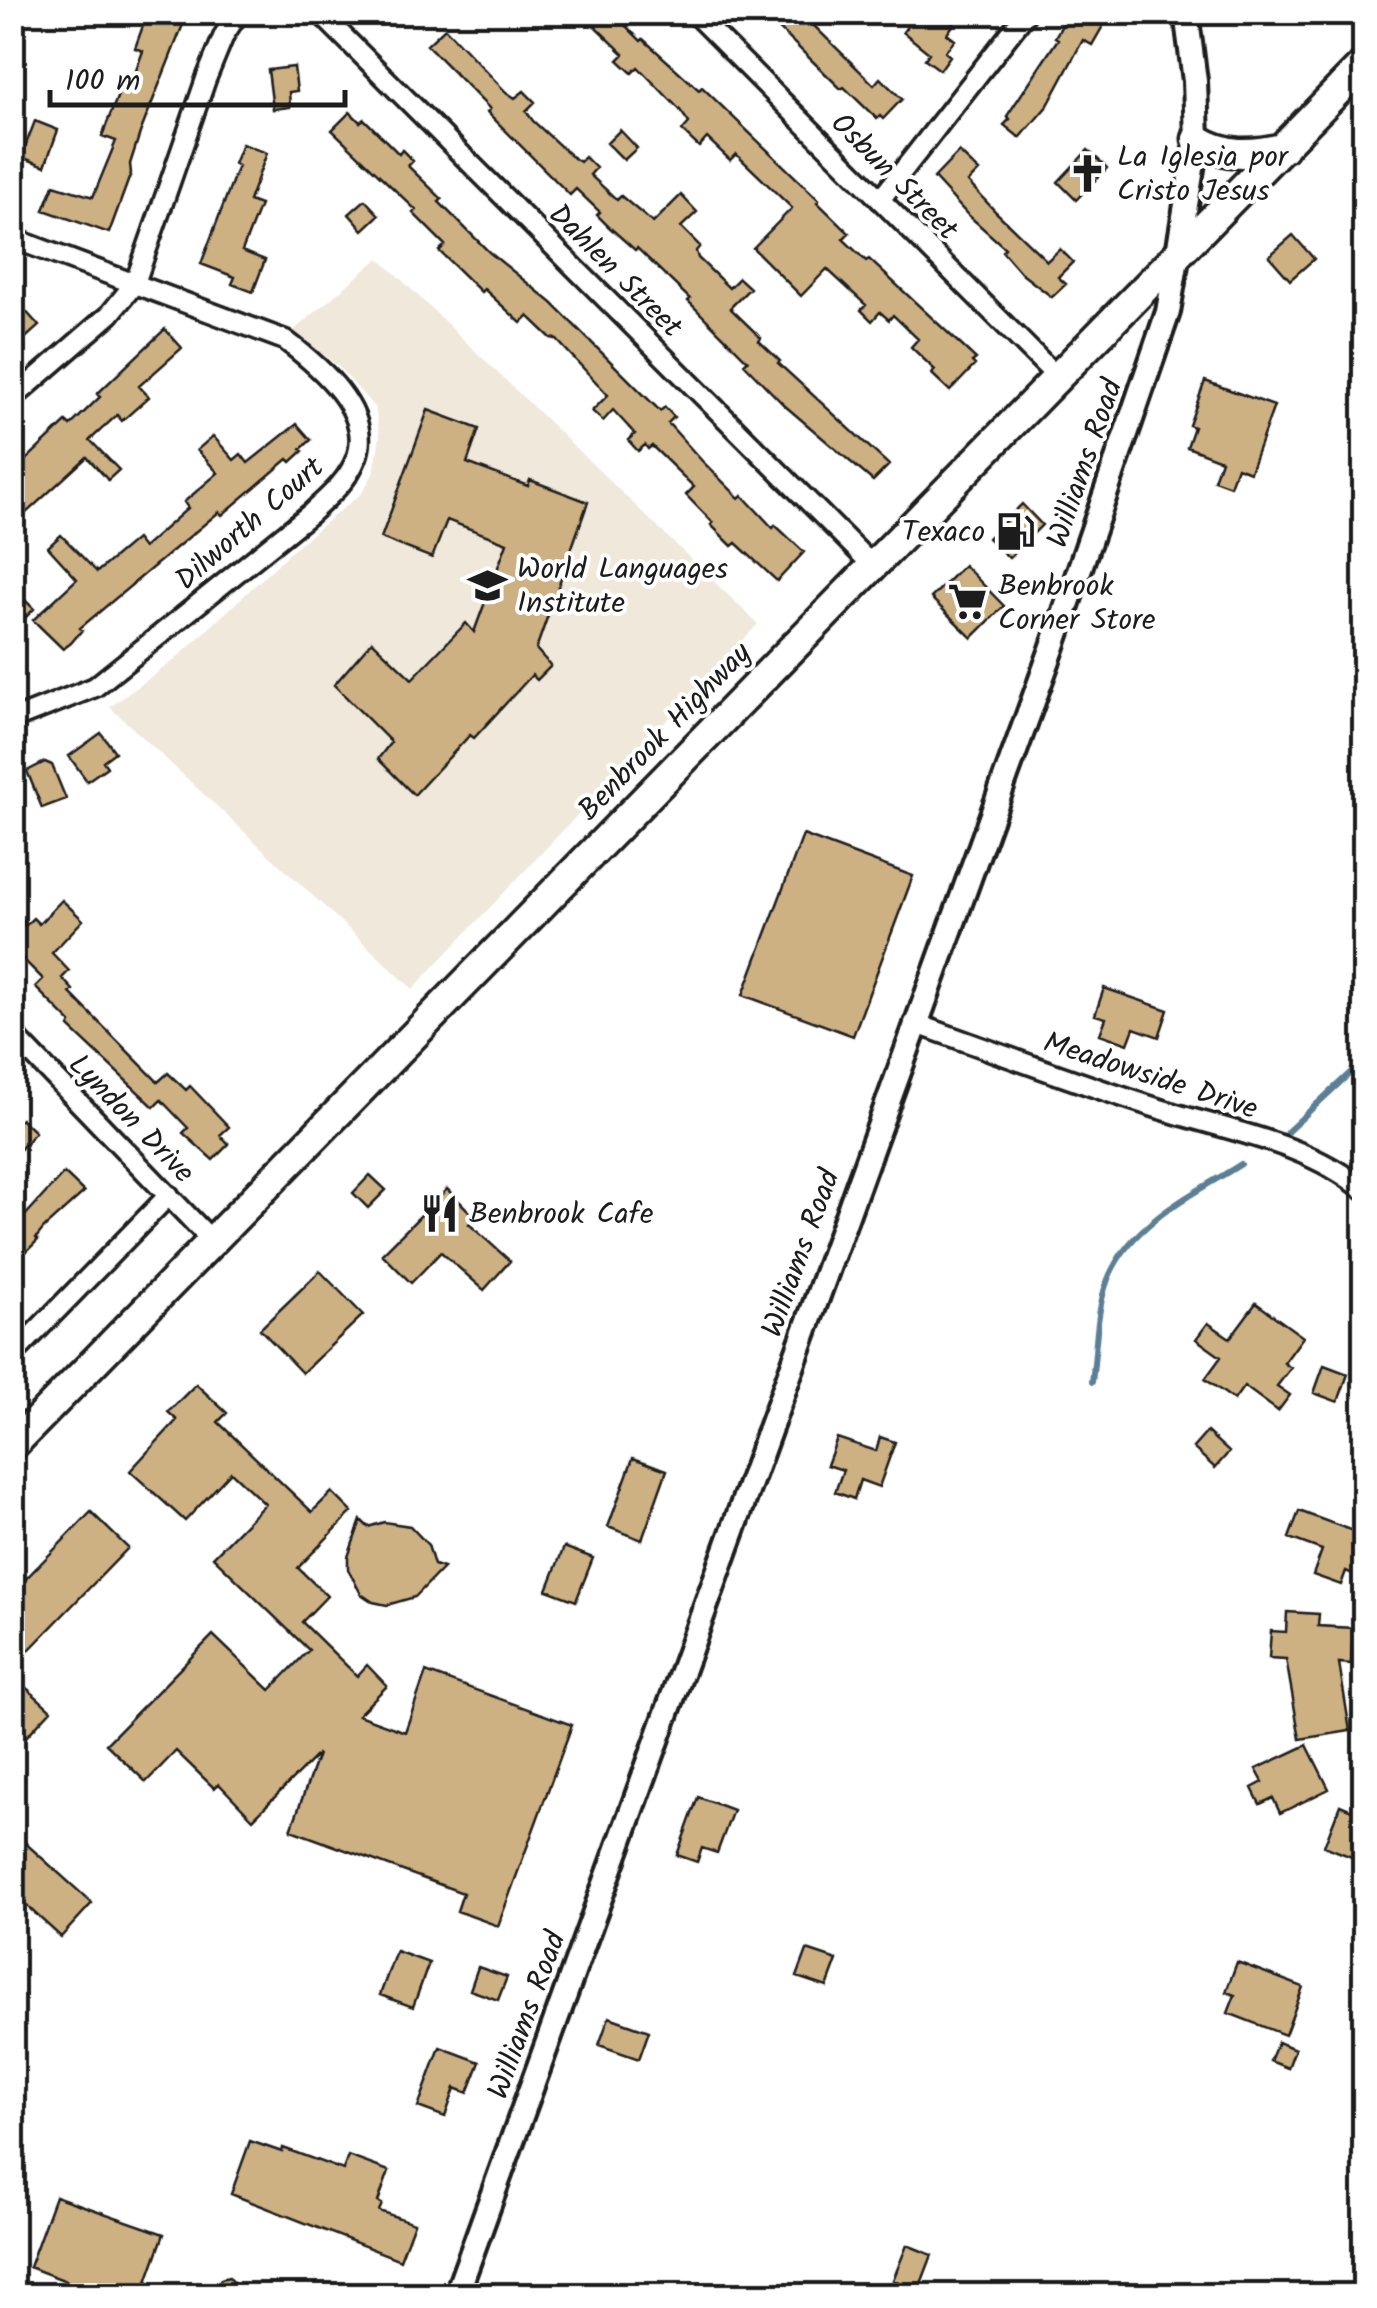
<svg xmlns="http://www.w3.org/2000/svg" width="1377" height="2308" viewBox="0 0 1377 2308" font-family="Kalam,sans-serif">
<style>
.built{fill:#f0e8da}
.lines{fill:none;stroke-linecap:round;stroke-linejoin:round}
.stream{stroke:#5c7f95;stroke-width:6}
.building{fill:#ceb183;stroke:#1c1c1c;stroke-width:2.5}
.minor-casing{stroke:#1c1c1c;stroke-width:25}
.tertiary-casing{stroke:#1c1c1c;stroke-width:30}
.primary-casing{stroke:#1c1c1c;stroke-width:35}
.minor{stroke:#fff;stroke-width:18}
.tertiary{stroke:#fff;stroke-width:22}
.primary{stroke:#fff;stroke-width:28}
.labels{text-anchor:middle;stroke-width:8;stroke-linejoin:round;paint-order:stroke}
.poi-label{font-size:30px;fill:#1c1c1c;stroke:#fff;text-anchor:start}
.street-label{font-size:30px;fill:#1c1c1c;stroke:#fff}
</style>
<rect width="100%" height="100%" fill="#fff"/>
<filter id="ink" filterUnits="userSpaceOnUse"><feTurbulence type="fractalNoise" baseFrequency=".01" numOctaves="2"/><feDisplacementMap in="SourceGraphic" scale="20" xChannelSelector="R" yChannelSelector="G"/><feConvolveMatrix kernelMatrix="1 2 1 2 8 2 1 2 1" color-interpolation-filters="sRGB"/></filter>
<g filter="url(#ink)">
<!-- built -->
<path class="built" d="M379,258L758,624L413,989L110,707L176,659L298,545L362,493L374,472L380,437L375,408L338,366L293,331Z"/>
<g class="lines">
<!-- stream -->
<path class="stream" d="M1287,1132L1364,1060
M1092,1382C1096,1352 1096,1317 1105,1288C1124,1225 1190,1197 1241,1164"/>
</g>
<!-- building -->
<path class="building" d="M148,12H188L140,133L130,164L131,173L109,233L44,210L54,185L93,197L116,141L102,136L125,77L133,79L143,51L135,48Z
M580,12H612L641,41L643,39L699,90L702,87L819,200L817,202L849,233L843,239L866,261L869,259L961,345L976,359L972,362L975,365L950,391L932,374L935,370L911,347L918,339L893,315L889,320L880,312L872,321L861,310L866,305L827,269L801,296L753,248L792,208L736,154L730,160L707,138L699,147L682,131L689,123L680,110L638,67L632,73L618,60L624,54Z
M762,12H800L874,85L880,78L902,99L883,119L880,116L877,119L844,87L841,89L835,83Z
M917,12H938L954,24L947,34L955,40L945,52L950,56L940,70L925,59L929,53L903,32Z
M1089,12H1111L1092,45L1083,40L1048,105L1020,138L1004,125L1010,119L1007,116L1058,39L1055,37L1065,20L1069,22L1072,16L1084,23Z
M445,28L506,92L515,98L524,91L535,102L526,111L533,121L571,156L580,162L585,157L596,168L590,175L617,200L621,196L653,223L681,195L697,212L681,227L700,246L696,251L698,258L729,288L739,278L750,288L730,308L761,338L759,341L780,361L778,363L889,465L873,481L784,405L744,364L748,361L688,301L690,299L637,248L635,250L608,226L597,215L600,212L576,189L570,195L487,112L490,109L427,45Z
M294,67L297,91L289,92L290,107L273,109L268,70Z
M350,112L360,122L364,119L399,154L402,150L413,161L408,166L442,199L439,202L489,252L552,303L660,411L665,407L674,417L668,423L703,462L739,498L742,495L773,528L775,525L804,552L777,581L736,543L732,546L711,525L713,523L686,495L694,487L652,446L648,449L645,445L638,451L628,440L635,434L613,410L603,421L592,411L608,395L556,339L551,338L528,316L521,323L484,289L481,292L439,251L445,245L413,213L416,210L332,130Z
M35,121L58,130L45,166L21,157Z
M620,130L637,148L624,160L607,143Z
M242,144L267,153L249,201L260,205L242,251L265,260L253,292L232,284L235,277L201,264L238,166L234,164Z
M1088,150L1107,168L1076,200L1058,182Z
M959,152L979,171L968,182L996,212L1047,261L1060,249L1073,262L1058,277L1066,284L1052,297L1022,274L1002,251L1005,248L967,214L934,178Z
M365,200L379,215L363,230L349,214Z
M1293,235L1314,259L1290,280L1269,256Z
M23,308L39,326L20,343L12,335V318Z
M165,329L182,348L139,386L149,397L122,421L117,415L90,440L119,470L108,480L87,457L12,526V473L66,422L70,426L100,397L97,394Z
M1205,381L1274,406L1250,472L1237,467L1230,486L1214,480L1221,460L1187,447L1194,427L1189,425Z
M428,410L479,429L467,463L528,486L530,480L588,502L536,649L551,666L537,680L532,675L474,738L470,735L414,795L378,759L391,742L334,685L372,641L412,679L466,623L474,632L507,543L447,520L432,558L381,538Z
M297,424L311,440L301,449L303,451L291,462L288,459L222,515L219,512L80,628L82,630L71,643L63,649L33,620L77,579L48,547L61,535L97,572L136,539L143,548L188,508L184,502L218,473L197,450L213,436L234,460L241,454L248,463Z
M1022,504L1042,525L1009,558L988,538Z
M964,565L1004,606L972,638L931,598Z
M12,587L34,609L21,622L12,614Z
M101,733L115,752L103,761L107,767L87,781L69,756Z
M45,762L52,765L66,799L42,808L27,771Z
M803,835L913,876L853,1036L743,995Z
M12,897L25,926L33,918L39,924L62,900L83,920L52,953L69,971L62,978L73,990L70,993L158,1082L168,1073L186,1090L190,1086L229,1127L220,1135L229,1144L213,1160L183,1133L188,1128L161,1100L154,1107L69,1027L71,1023L35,987L43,979L21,957L12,966Z
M1104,988L1168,1010L1159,1037L1134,1028L1128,1044L1100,1034L1106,1018L1095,1015Z
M21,1119L35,1132L12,1159V1122L15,1125Z
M64,1173L84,1192L44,1228L36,1238L38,1240L12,1266V1230Z
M370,1175L386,1190L368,1208L353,1193Z
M447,1189L476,1218L469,1224L510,1261L484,1290L441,1252L411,1283L382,1254Z
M320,1271L363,1315L302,1373L260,1329Z
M1256,1303L1303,1337L1284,1363L1291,1368L1277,1386L1290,1395L1278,1411L1244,1386L1234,1400L1205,1379L1221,1357L1196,1339L1208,1323L1230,1338Z
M1324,1365L1348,1374L1338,1402L1314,1393Z
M196,1384L227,1413L218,1422L312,1512L332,1492L352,1512L298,1568L327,1596L302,1622L357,1676L367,1665L387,1686L358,1715L405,1732L426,1672L572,1725L498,1926L457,1911L463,1893L291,1830L318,1754L253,1819L219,1784L214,1788L176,1751L146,1782L106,1744L213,1635L270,1690L309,1650L213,1557L265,1504L231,1472L185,1521L130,1471L177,1420L168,1412Z
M1207,1432L1229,1452L1215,1468L1193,1448Z
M880,1437L895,1442L879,1487L860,1480L854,1499L835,1492L843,1470L827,1465L837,1438L876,1451Z
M633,1458L667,1470L642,1540L608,1527Z
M1299,1511L1364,1535V1547L1355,1575L1346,1571L1341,1585L1313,1575L1322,1550L1289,1538Z
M91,1512L128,1548L28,1651L12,1636V1593Z
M361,1520L368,1527L384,1522L410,1526L428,1545L434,1565L443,1568L415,1597L387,1605L373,1602L361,1594L348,1569V1557Z
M564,1547L593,1558L576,1601L547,1590Z
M1287,1612L1319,1614L1318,1626L1353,1628L1351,1664L1339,1663L1350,1731L1300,1739L1286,1659L1269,1658L1271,1631L1286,1632Z
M12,1675L51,1710L12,1752Z
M1307,1745L1329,1789L1280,1813L1273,1798L1260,1804L1252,1788L1263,1782L1256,1769Z
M698,1797L733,1810L717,1853L702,1848L697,1862L677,1855Z
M1340,1805L1364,1815V1862L1324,1846Z
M12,1831L92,1903L61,1937L18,1898L23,1893L12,1884Z
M807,1950L837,1960L827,1987L797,1977Z
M396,1951L429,1963L413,2007L380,1995Z
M1237,1962L1303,1987L1285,2035L1228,2013L1235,1995L1226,1992Z
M478,1967L507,1977L498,2000L470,1990Z
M609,2017L649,2031L639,2059L599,2045Z
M1278,2042L1295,2049L1288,2068L1270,2061Z
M440,2047L480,2062L468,2093L455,2088L445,2117L418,2107Z
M250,2141L282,2152L283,2148L343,2170L348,2156L389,2171L378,2202L382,2204L379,2211L414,2223L400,2260L231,2194Z
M55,2196L164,2234L142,2296H106L29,2267Z
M907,2245L932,2255L919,2289L893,2280Z
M229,2277L245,2296H215L221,2279Z"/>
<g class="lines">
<defs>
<path id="minor" d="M319,12L873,566
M693,12L1058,378
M880,200L1027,12
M12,238L285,340C318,365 375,412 356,459C347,482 328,497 311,513L95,687L12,720
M12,399L110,314L135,283L206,79L224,35L239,12
M914,1023C996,1052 1077,1083 1160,1109C1229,1131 1307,1143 1364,1190
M12,1033L212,1241
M12,1356L169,1195"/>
<path id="tertiary" d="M456,2296L1052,649L1168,312L1197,139L1195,81L1186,12"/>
<path id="primary" d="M1197,139C1225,157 1252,155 1283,148
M12,1446L1364,64"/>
</defs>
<!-- minor casing -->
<use href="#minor" class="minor-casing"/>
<!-- tertiary casing -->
<use href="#tertiary" class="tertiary-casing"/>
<!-- primary casing -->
<use href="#primary" class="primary-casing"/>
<!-- minor -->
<use href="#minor" class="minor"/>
<!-- tertiary -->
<use href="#tertiary" class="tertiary"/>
<!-- primary -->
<use href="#primary" class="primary"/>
</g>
</g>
<!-- icons -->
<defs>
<symbol id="church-bare" viewBox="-9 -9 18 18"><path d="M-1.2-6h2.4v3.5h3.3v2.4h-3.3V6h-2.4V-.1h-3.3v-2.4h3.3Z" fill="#1c1c1c" stroke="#fff" stroke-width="2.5" paint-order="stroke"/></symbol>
<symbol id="fuel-bare" viewBox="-9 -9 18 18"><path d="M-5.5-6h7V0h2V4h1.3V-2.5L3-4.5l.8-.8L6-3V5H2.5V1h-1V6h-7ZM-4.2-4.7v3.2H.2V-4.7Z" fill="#1c1c1c" stroke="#fff" stroke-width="2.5" paint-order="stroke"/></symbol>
<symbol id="school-bare" viewBox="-9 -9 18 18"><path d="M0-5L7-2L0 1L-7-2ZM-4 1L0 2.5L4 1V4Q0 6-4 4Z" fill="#1c1c1c" stroke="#fff" stroke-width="2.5" paint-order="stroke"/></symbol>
<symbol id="supermarket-bare" viewBox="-9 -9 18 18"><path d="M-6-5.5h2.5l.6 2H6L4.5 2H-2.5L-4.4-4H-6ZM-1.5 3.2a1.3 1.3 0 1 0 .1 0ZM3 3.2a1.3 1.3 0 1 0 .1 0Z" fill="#1c1c1c" stroke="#fff" stroke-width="2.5" paint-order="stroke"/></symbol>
<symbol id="restaurant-bare" viewBox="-9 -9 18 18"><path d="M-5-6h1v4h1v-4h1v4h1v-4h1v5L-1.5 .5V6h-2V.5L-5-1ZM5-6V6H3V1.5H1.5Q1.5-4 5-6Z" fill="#1c1c1c" stroke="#fff" stroke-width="2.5" paint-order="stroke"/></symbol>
</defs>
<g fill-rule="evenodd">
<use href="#church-bare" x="1060" y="146" width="55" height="55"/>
<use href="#fuel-bare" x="988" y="504" width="55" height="55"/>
<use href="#school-bare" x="460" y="558" width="55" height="55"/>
<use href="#supermarket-bare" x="940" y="574" width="55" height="55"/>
<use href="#restaurant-bare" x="412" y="1186" width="55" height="55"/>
</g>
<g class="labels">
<!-- poi labels -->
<g class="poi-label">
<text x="1117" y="166">La Iglesia por<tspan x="1117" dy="34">Cristo Jesus</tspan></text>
<text x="985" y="541" text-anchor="end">Texaco</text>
<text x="517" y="578">World Languages<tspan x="517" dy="34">Institute</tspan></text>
<text x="998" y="595">Benbrook<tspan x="998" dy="34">Corner Store</tspan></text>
<text x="469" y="1223">Benbrook Cafe</text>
</g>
<!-- street labels -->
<g class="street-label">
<text transform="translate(895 176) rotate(45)" y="10">Osbun Street</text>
<text transform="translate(616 270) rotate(45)" y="10">Dahlen Street</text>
<text transform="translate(1084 463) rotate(-71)" y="10">Williams Road</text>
<text transform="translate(249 523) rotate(-41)" y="10">Dilworth Court</text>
<text transform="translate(664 731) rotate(-46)" y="10">Benbrook Highway</text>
<text transform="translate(1151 1075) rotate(18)" y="10">Meadowside Drive</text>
<text transform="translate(132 1118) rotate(46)" y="10">Lyndon Drive</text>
<text transform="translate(800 1253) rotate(-70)" y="10">Williams Road</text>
<text transform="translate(526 2015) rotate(-70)" y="10">Williams Road</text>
</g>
</g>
<!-- margin -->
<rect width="1377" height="2308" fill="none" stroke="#fff" stroke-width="50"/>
<rect x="25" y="25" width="1327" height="2258" fill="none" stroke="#1c1c1c" stroke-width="4" filter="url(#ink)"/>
<!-- scale -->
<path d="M50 90v15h295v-15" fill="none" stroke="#1c1c1c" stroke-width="5"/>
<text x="65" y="90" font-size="30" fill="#1c1c1c" stroke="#ffffff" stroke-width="8" paint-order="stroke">100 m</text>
</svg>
